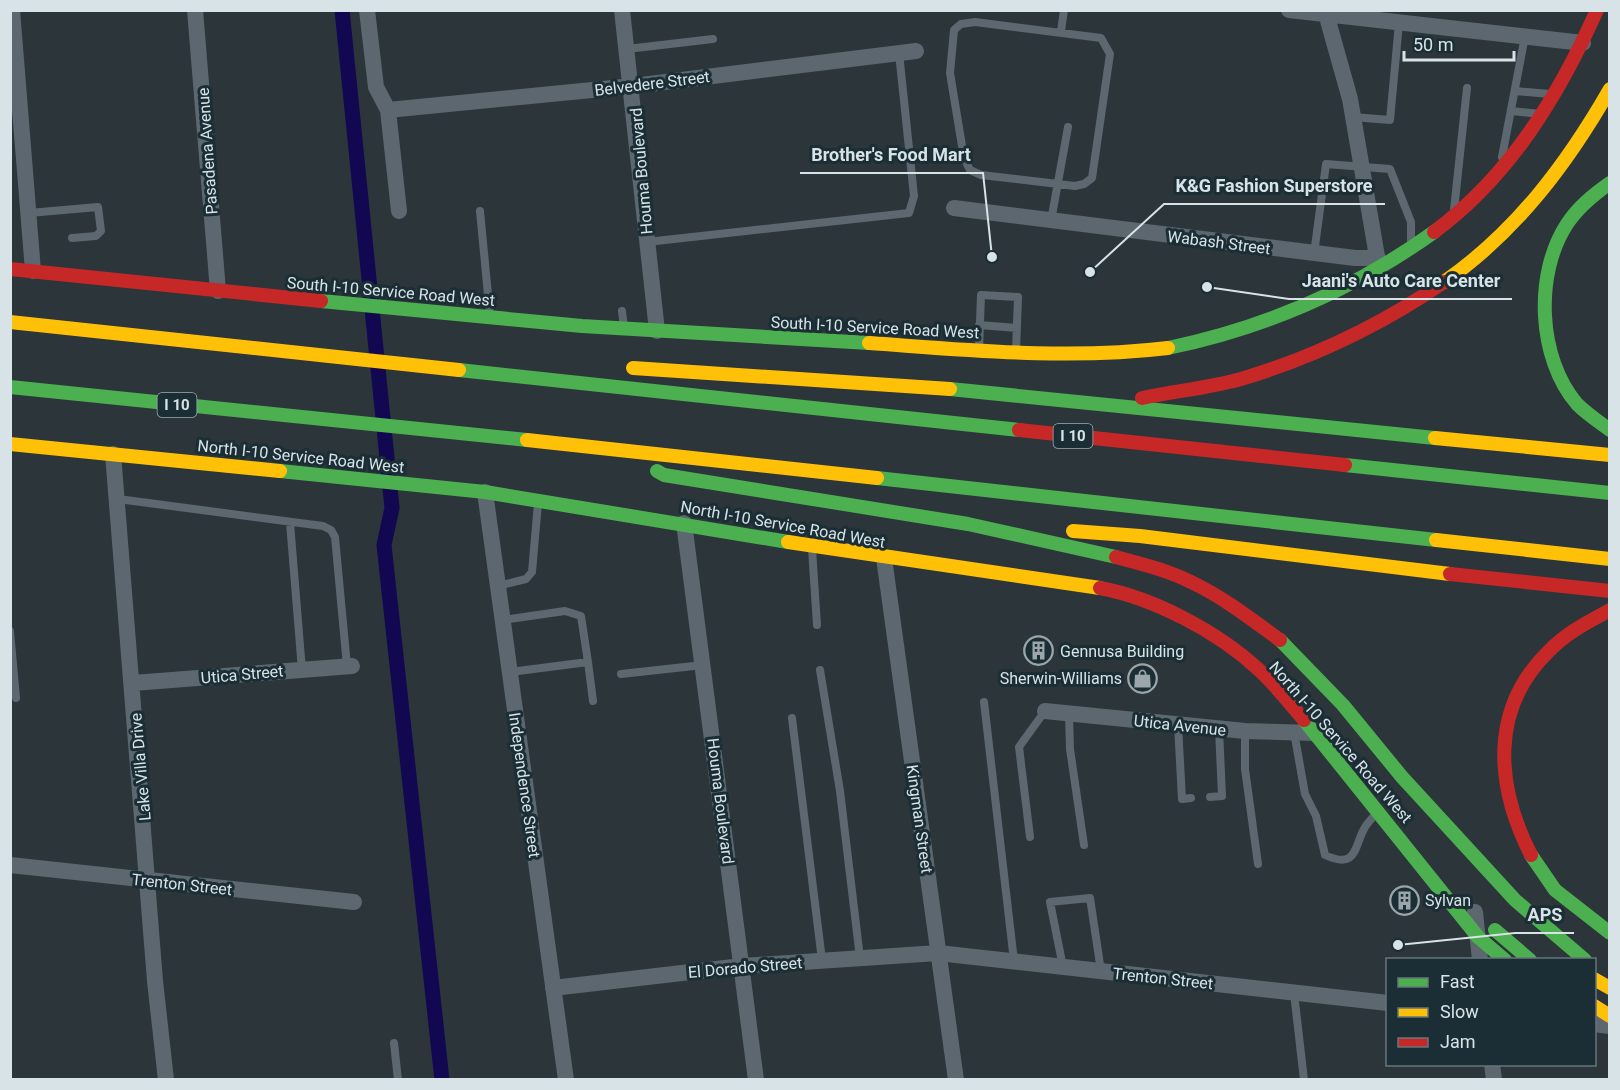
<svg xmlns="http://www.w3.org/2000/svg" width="1620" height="1090" viewBox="0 0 1620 1090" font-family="Roboto,sans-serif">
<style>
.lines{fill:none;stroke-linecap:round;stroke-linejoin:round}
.canal{stroke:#110851;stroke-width:15}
.lane{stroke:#5c6770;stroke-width:8}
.street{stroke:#5c6770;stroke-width:16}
.fast{stroke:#4caf50;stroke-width:14}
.slow{stroke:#ffc107;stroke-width:14}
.jam{stroke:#c62828;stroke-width:14}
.labels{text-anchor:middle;stroke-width:6;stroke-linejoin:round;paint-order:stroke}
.shield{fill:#1b2e35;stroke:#9fadb2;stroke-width:1.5}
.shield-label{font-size:15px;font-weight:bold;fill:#d7e3e7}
.street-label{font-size:16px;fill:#d7e3e7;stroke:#1b2e35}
.poi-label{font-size:16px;fill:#d7e3e7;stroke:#1b2e35;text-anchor:start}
.leader{fill:none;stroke:#d7e3e7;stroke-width:2}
.callout-dot{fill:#d7e3e7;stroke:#1b2e35;stroke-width:2}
.callout-label{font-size:18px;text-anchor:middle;font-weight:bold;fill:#d7e3e7;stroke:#1b2e35;stroke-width:6;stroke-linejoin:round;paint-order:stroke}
</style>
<rect width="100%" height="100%" fill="#2b353a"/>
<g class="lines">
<!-- canal -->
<path class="canal" d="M342,10L392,508L384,545L442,1080"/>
<!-- lane -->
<path class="lane" d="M975,22L1101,38L1110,54L1092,178L1084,184L1075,186L981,175L970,170L964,158L950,73L954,30L961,24Z
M1061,31L1064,10
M627,49L713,39
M1515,91L1550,94
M1511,111L1540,114
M1353,117L1390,120L1399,23
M1502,157L1525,36
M1454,210L1467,88
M480,211L490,316
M29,213L98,207L101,231L96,236L72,238
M1051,221L1068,127
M647,242L909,213L914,196L899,53
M1314,254L1326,164L1390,169L1411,222V243
M622,311L624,328
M979,325L1017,328
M979,350L981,295L1018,297L1016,351
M118,499L323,526L331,530L335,537L347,666
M290,523L302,670
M812,549L817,625
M498,586L526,579L532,572L538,503
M503,620L565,611L581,616L588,662L510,672
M10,631L16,698
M588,662L593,701
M820,670L840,791L860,958
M621,674L703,665
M984,702L1014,961
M1069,714L1070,749L1084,845
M792,718L822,960
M1178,725L1182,799L1191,798
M1245,731V769L1258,864
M1294,732L1305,794L1316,816L1325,855C1357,870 1354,847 1364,829C1367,823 1372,818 1377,813
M1210,797L1222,796L1219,729
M1030,837L1019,747L1045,711
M1063,967L1050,902L1090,898L1101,971
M1294,993L1304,1080
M394,1043L398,1080"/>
<!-- street -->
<path class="street" d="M12,10L33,271
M195,10L218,291
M367,10L376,87L388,110L399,211
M622,10L657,331
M1289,10L1583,43
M1325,10L1350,99L1379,268
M388,110L633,86L916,51
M954,208L1355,258H1378
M113,454L155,981L166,1080
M485,492L566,1080
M684,523L756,1080
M884,558L956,1080
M133,683L352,666
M1045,711L1245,731L1315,733
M10,865L354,902
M1475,912L1480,960
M553,988L742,966L938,953L1388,1003
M1594,1024L1610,1026
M1492,1064L1494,1080"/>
<!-- fast -->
<path class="fast" d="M1610,183C1593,195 1578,207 1567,224C1534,274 1538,359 1577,404C1587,414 1599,422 1610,430
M321,301L582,326L869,343
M1168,348C1265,328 1353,290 1434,232
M459,370L1019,430
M10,387L527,440
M950,389L1435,438
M1345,465L1610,493
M280,471L485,492L788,542
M657,471L664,475L968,524L1116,557
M877,478L1436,540
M1280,640L1343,705L1402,777L1515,900L1585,960
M1304,720L1478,937L1505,960
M1531,855L1555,890L1610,933
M1495,930L1530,960"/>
<!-- slow -->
<path class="slow" d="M1444,282C1516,232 1567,164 1610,89
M10,322L459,370
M869,343C969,350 1068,360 1168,348
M633,368L950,389
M1435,438L1610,455
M527,440L877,478
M10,444L280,471
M1073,531L1140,536L1450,574
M1436,540L1610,559
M788,542L1100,588
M1594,979L1610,988
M1594,1006L1610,1016"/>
<!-- jam -->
<path class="jam" d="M1434,232C1510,176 1559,95 1597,10
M10,269L321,301
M1142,398C1175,391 1209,388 1241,379C1315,357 1381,325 1444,282
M1019,430L1345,465
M1116,557C1142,564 1167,570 1191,582C1223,597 1251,619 1280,640
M1450,574L1610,591
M1100,588C1154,598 1218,632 1258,669C1275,684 1289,703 1304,720
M1531,855C1496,786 1489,709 1549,651C1566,633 1588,622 1610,610"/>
</g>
<!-- icons -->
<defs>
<symbol id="building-ring" viewBox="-11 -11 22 22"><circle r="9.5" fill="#1b2e35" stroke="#9ba6aa" stroke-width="1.5"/><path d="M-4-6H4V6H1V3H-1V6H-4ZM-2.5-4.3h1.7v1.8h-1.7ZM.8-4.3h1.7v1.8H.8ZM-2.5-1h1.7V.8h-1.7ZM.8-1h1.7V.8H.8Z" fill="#9ba6aa"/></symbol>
<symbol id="shop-ring" viewBox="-11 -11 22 22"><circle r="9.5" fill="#1b2e35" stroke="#9ba6aa" stroke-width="1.5"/><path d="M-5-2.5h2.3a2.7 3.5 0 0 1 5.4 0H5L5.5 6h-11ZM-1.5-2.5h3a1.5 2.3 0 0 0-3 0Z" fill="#9ba6aa"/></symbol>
</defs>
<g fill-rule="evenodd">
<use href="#building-ring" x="1022" y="634" width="33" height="33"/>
<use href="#shop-ring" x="1126" y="662" width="33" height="33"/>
<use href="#building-ring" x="1388" y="884" width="33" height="33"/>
</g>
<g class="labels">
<!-- shield labels -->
<g class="shield">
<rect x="157.5" y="393" width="39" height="24" rx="4.5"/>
<rect x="1053.5" y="424" width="39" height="24" rx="4.5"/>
</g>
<g class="shield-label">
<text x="177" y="410">I 10</text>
<text x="1073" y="441">I 10</text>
</g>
<!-- street labels -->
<g class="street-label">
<text transform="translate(652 83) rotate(-7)" y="6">Belvedere Street</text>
<text transform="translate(207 151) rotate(-94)" y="6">Pasadena Avenue</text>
<text transform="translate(641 171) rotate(-95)" y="6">Houma Boulevard</text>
<text transform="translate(1219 242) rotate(7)" y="6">Wabash Street</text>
<text transform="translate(391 291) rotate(5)" y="6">South I-10 Service Road West</text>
<text transform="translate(875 327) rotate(3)" y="6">South I-10 Service Road West</text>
<text transform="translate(301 456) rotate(6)" y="6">North I-10 Service Road West</text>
<text transform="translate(783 524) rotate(10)" y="6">North I-10 Service Road West</text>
<text transform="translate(242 674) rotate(-5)" y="6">Utica Street</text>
<text transform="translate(1180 725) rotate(6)" y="6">Utica Avenue</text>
<text transform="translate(1341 742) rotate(49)" y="6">North I-10 Service Road West</text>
<text transform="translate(140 767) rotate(-95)" y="6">Lake Villa Drive</text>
<text transform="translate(525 785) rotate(82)" y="6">Independence Street</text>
<text transform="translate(721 801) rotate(83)" y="6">Houma Boulevard</text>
<text transform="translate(920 819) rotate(82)" y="6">Kingman Street</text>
<text transform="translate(182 884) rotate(6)" y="6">Trenton Street</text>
<text transform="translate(745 967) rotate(-5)" y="6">El Dorado Street</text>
<text transform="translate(1163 978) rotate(6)" y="6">Trenton Street</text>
</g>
<!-- poi labels -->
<g class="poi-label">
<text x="1060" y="657">Gennusa Building</text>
<text x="1122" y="684" text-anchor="end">Sherwin-Williams</text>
<text x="1425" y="906">Sylvan</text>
</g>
</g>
<!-- callouts -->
<path class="leader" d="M992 257L983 173H800M1090 272L1164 204H1385M1207 287L1289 299H1512M1398 945L1515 933H1574"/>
<g class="callout-dot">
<circle cx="992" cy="257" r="6"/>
<circle cx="1090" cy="272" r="6"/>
<circle cx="1207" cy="287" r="6"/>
<circle cx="1398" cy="945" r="6"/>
</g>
<g class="callout-label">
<text x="891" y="161">Brother's Food Mart</text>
<text x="1274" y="192">K&amp;G Fashion Superstore</text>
<text x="1401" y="287">Jaani's Auto Care Center</text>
<text x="1545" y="921">APS</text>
</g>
<!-- border -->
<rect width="1620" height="1090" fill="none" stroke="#d7e3e7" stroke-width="24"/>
<!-- legend -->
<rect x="1386" y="958" width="210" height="108" fill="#1b2e35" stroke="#66767c" stroke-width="1.5"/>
<rect x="1398" y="978" width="30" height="9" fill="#4caf50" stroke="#66767c" stroke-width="1.5"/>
<text x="1440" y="988" font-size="18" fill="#d7e3e7">Fast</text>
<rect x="1398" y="1008" width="30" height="9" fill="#ffc107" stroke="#66767c" stroke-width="1.5"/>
<text x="1440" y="1018" font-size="18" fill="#d7e3e7">Slow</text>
<rect x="1398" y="1038" width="30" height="9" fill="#c62828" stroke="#66767c" stroke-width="1.5"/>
<text x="1440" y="1048" font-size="18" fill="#d7e3e7">Jam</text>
<!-- scale -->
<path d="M1404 51v9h110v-9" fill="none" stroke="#d7e3e7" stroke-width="3"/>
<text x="1413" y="51" font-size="18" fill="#d7e3e7" stroke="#1b2e35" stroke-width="4.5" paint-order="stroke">50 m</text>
</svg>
